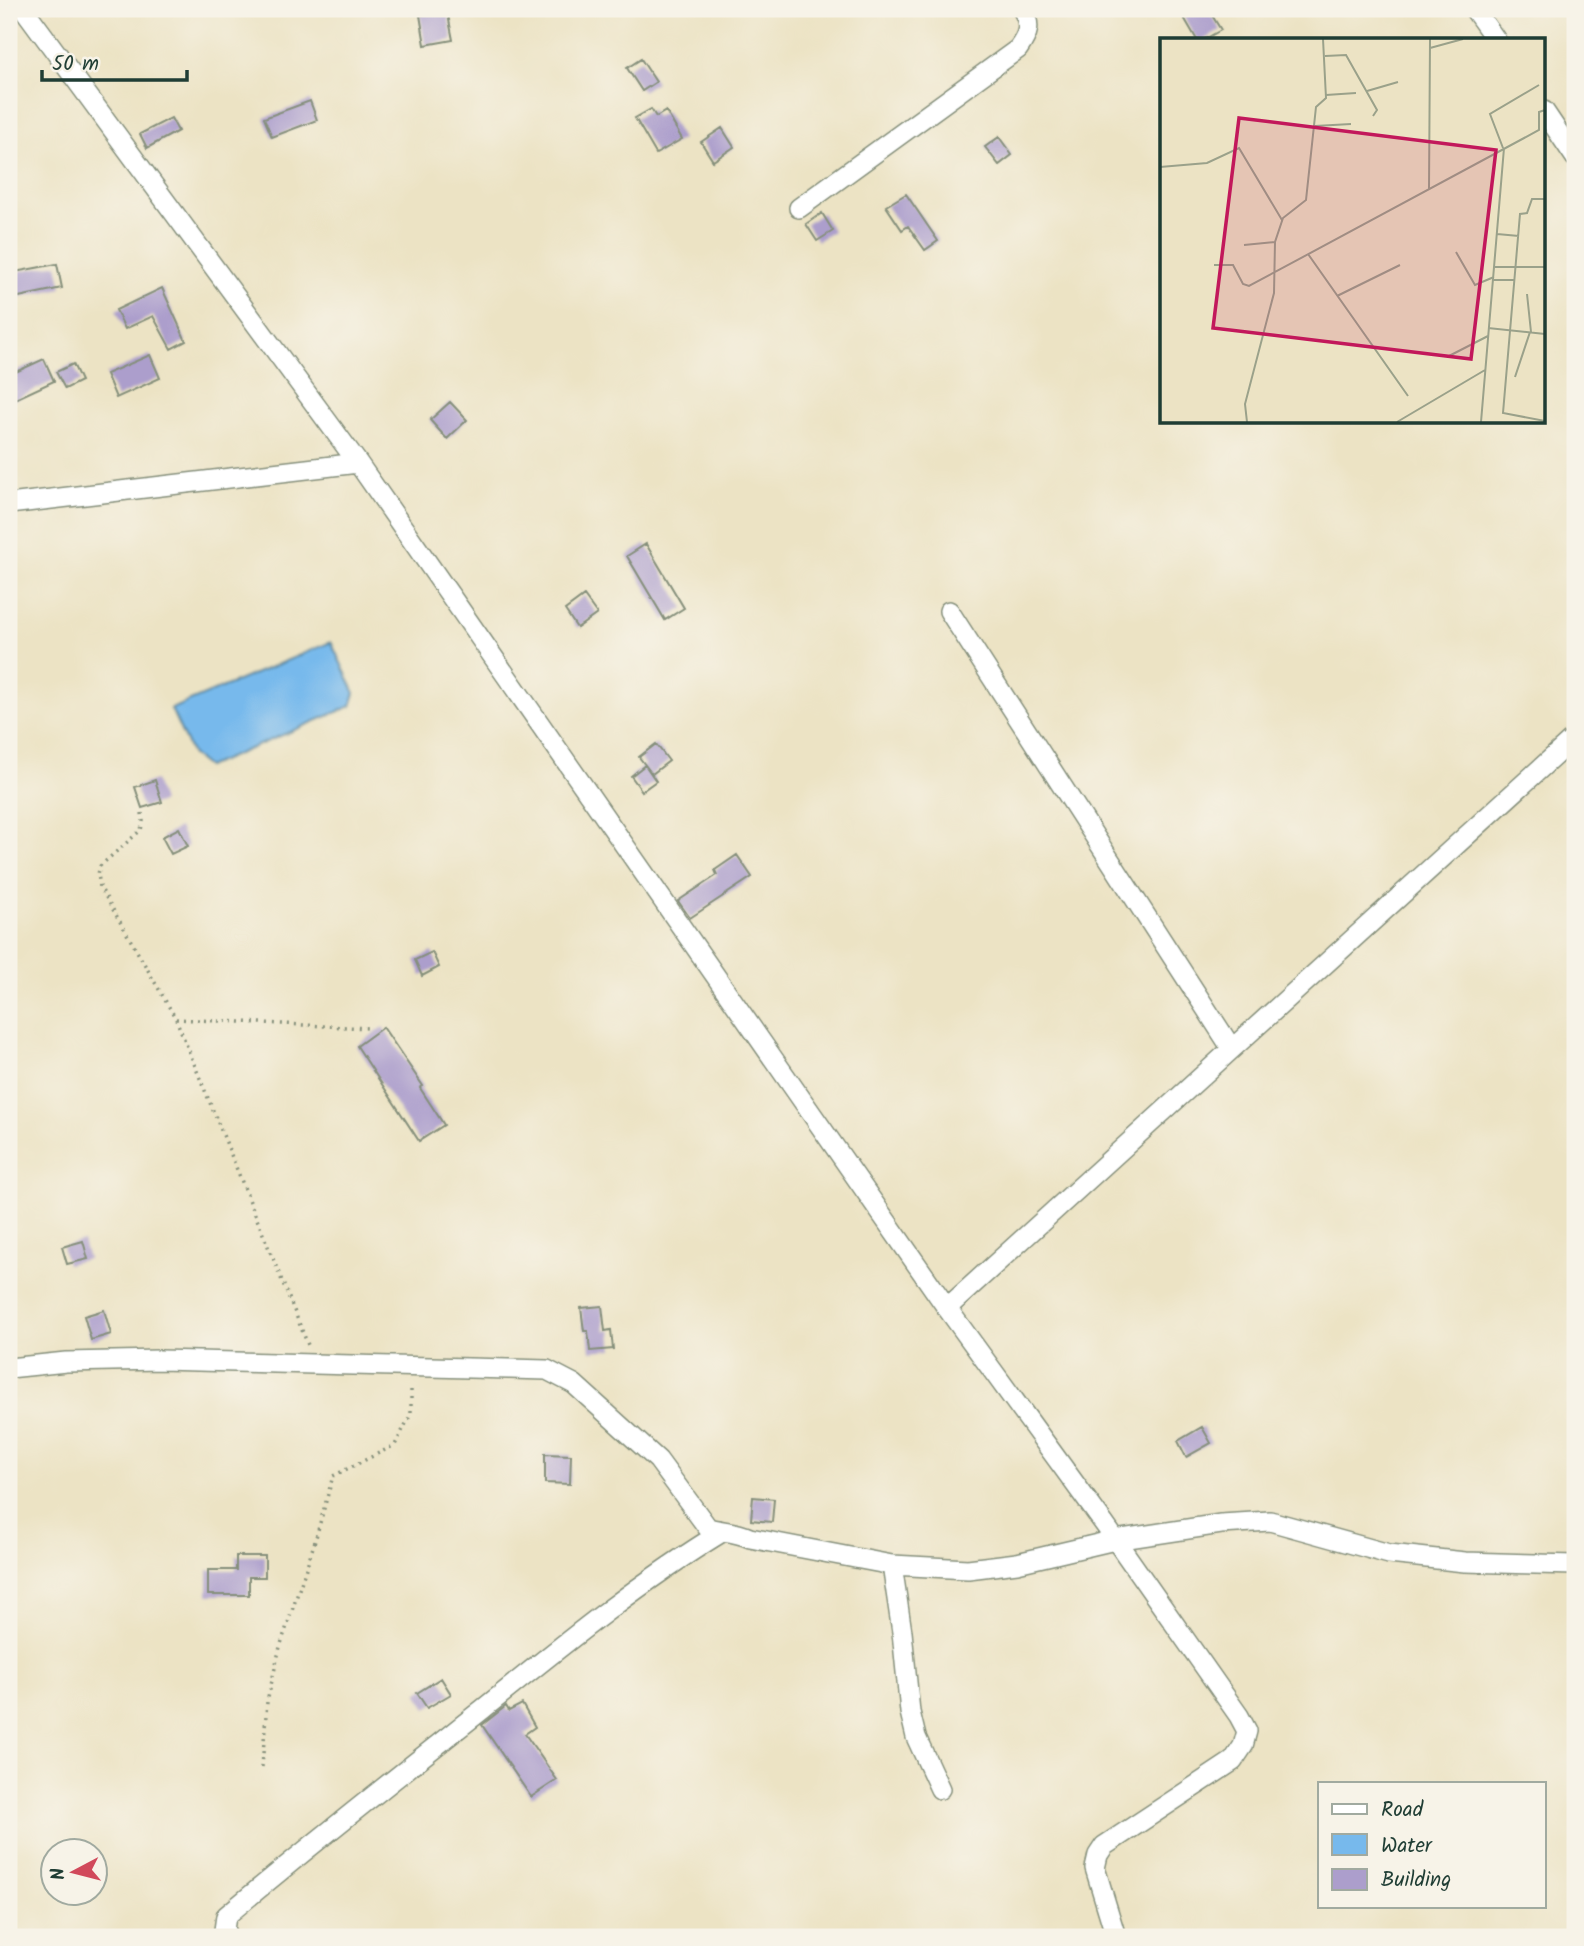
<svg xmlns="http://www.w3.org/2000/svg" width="1584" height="1946" viewBox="0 0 1584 1946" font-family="Kalam,sans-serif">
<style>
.water{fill:#77b9ec;stroke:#4b7b90;stroke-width:2}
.building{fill:#ac9ecc}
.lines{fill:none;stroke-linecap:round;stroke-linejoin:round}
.minor-casing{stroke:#86907c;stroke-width:22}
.path{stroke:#86907c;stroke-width:3.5;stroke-dasharray:2 5;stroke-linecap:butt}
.minor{stroke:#fff;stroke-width:19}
.inset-road{fill:none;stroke:#9aa18a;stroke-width:2}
.view{fill:#c2185b;fill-opacity:0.15;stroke:#c2185b;stroke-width:3.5}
.inset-edge{fill:none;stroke:#1f3d34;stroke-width:3.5}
</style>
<rect width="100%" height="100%" fill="#f7f3e8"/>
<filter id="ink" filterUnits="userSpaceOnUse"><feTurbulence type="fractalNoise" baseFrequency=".0143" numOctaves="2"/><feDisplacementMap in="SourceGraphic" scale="14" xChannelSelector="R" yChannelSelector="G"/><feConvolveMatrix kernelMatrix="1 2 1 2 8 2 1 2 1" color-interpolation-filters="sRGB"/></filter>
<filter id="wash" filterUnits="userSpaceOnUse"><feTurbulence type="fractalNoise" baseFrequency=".00686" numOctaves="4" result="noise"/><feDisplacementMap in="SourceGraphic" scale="28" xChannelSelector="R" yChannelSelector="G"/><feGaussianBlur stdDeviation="1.57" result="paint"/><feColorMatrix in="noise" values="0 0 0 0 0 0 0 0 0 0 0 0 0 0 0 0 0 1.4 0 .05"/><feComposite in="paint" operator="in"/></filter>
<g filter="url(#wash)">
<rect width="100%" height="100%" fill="#ece3c4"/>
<!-- water -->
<path class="water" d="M331,642L355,693L351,706L207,767L192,755L171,709Z"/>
<g id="blocks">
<!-- building -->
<path class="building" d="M1179,9H1208L1221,30L1203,40H1197Z
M447,10L453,40L425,45L420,15Z
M641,59L656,82L642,91L627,68Z
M310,101L317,120L272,137L264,118Z
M651,109L656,117L666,111L682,139L656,154L635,118Z
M171,118L178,131L147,148L140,134Z
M722,128L734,147L713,161L701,142Z
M999,137L1012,155L999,165L985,147Z
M906,194L938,241L925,250L908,226L902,230L886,206Z
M822,213L833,231L817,241L806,224Z
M57,264L62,288L9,299V273Z
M162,288L186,341L171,349L153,316L125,329L116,310Z
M150,355L160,378L116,398L106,374Z
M44,359L54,381L9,402V375Z
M73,364L81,381L65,389L56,372Z
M450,402L467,420L447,439L430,420Z
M646,544L684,608L665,620L627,556Z
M584,596L597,614L577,628L565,610Z
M656,744L669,761L652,774L639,757Z
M645,765L656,781L642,791L631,776Z
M155,780L162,802L142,808L135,787Z
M179,828L188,846L171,854L162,837Z
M737,855L752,877L690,918L678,901L717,875L715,870Z
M432,952L439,967L422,976L415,960Z
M383,1027L423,1086L420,1088L444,1125L419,1141L357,1046Z
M83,1241L88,1259L67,1264L62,1247Z
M602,1306L605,1331L611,1330L613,1349L590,1351L588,1331H584L581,1308Z
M104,1310L111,1334L91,1340L84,1316Z
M1202,1427L1211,1443L1186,1457L1178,1441Z
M545,1454L571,1455L570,1484L545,1483Z
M753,1497L774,1499L772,1522L751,1520Z
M236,1556H265V1577H249V1595H208V1570H236Z
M441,1678L451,1694L427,1708L417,1693Z
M522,1704L535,1727L525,1734L557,1780L531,1797L482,1725L506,1706L509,1711Z"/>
</g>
</g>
<g filter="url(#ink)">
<use href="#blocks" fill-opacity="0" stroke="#86907c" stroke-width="2"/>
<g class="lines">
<defs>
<path id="minor" d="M24,9L358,463L947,1308L1105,1525L1239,1716L1247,1731L1243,1746L1233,1761L1104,1846L1098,1855L1095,1868L1116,1937
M1474,9L1496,40
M1544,111L1575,157
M799,208L1018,49C1028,35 1032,25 1022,9
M9,504L358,463
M949,611L1232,1049
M947,1308L1575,737
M9,1368L66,1362L160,1360L547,1370L574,1384L658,1460L708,1528C723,1532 735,1531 750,1538L892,1565L968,1569L1017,1563L1115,1540L1221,1524L1270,1521L1389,1554L1465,1562L1575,1565
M892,1565L902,1632L910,1712L916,1737L940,1789
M228,1937L224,1930L226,1916C310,1845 397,1777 483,1709C560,1647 637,1584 722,1532"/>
</defs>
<!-- minor casing -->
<use href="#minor" class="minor-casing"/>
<!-- path -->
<path class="path" d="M142,813L143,821L141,830L100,866L98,874L100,887L176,1019L308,1345
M176,1019L368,1028
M262,1767L267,1702L280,1647L315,1541L333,1476L395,1445L411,1414V1385"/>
<!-- minor -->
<use href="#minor" class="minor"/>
</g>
</g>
<!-- overview -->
<g transform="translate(1160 38)">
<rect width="385" height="385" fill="#ece3c4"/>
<path class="inset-road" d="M270,10L303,1M165,18L186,17L217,72L213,78M207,53L238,44M166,57L196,55M155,88L191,86M343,110L330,76L379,47M0,129L47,125L79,110L122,182M269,151L270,1M385,161H372L367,175L360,176L343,375L385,383M337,196L359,198M84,207L115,204M296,214L315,247L334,239M148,216L248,358M54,227H73L83,246L89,248L379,92V74L385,72M335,229H385M333,242H355M367,256L371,294M177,258L240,227M328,290L385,296M287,319L328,298M355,339L370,294M87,384L85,366L114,255L115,204L123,180L146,162L156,69L166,60L163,1M237,384L325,332M321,384L344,110"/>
<path class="view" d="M79,80L336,112L311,321L53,290Z"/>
<rect width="385" height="385" class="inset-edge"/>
</g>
<!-- margin -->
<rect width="1584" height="1946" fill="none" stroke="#f7f3e8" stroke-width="35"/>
<!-- legend -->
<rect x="1318" y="1782" width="228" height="126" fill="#f7f3e8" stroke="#a1aaa0" stroke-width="2"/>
<rect x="1332" y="1804" width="35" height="10" fill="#ffffff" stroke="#a1aaa0" stroke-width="2"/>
<text x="1381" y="1816" font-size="21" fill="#1f3d34">Road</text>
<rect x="1332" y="1834" width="35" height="21" fill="#77b9ec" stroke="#a1aaa0" stroke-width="2"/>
<text x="1381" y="1852" font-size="21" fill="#1f3d34">Water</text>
<rect x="1332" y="1869" width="35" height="21" fill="#ac9ecc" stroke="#a1aaa0" stroke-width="2"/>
<text x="1381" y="1886" font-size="21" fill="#1f3d34">Building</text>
<!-- north arrow -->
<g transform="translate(74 1872) rotate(263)"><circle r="33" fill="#f7f3e8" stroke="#a1aaa0" stroke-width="2"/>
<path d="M0-5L12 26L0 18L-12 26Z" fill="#d1495b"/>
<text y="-10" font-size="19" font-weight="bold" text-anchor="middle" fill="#1f3d34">N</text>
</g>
<!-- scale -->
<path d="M42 70v10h145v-10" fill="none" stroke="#1f3d34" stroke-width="3.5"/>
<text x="52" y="70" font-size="21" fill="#1f3d34" stroke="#f7f3e8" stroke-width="5" paint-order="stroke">50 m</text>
</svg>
